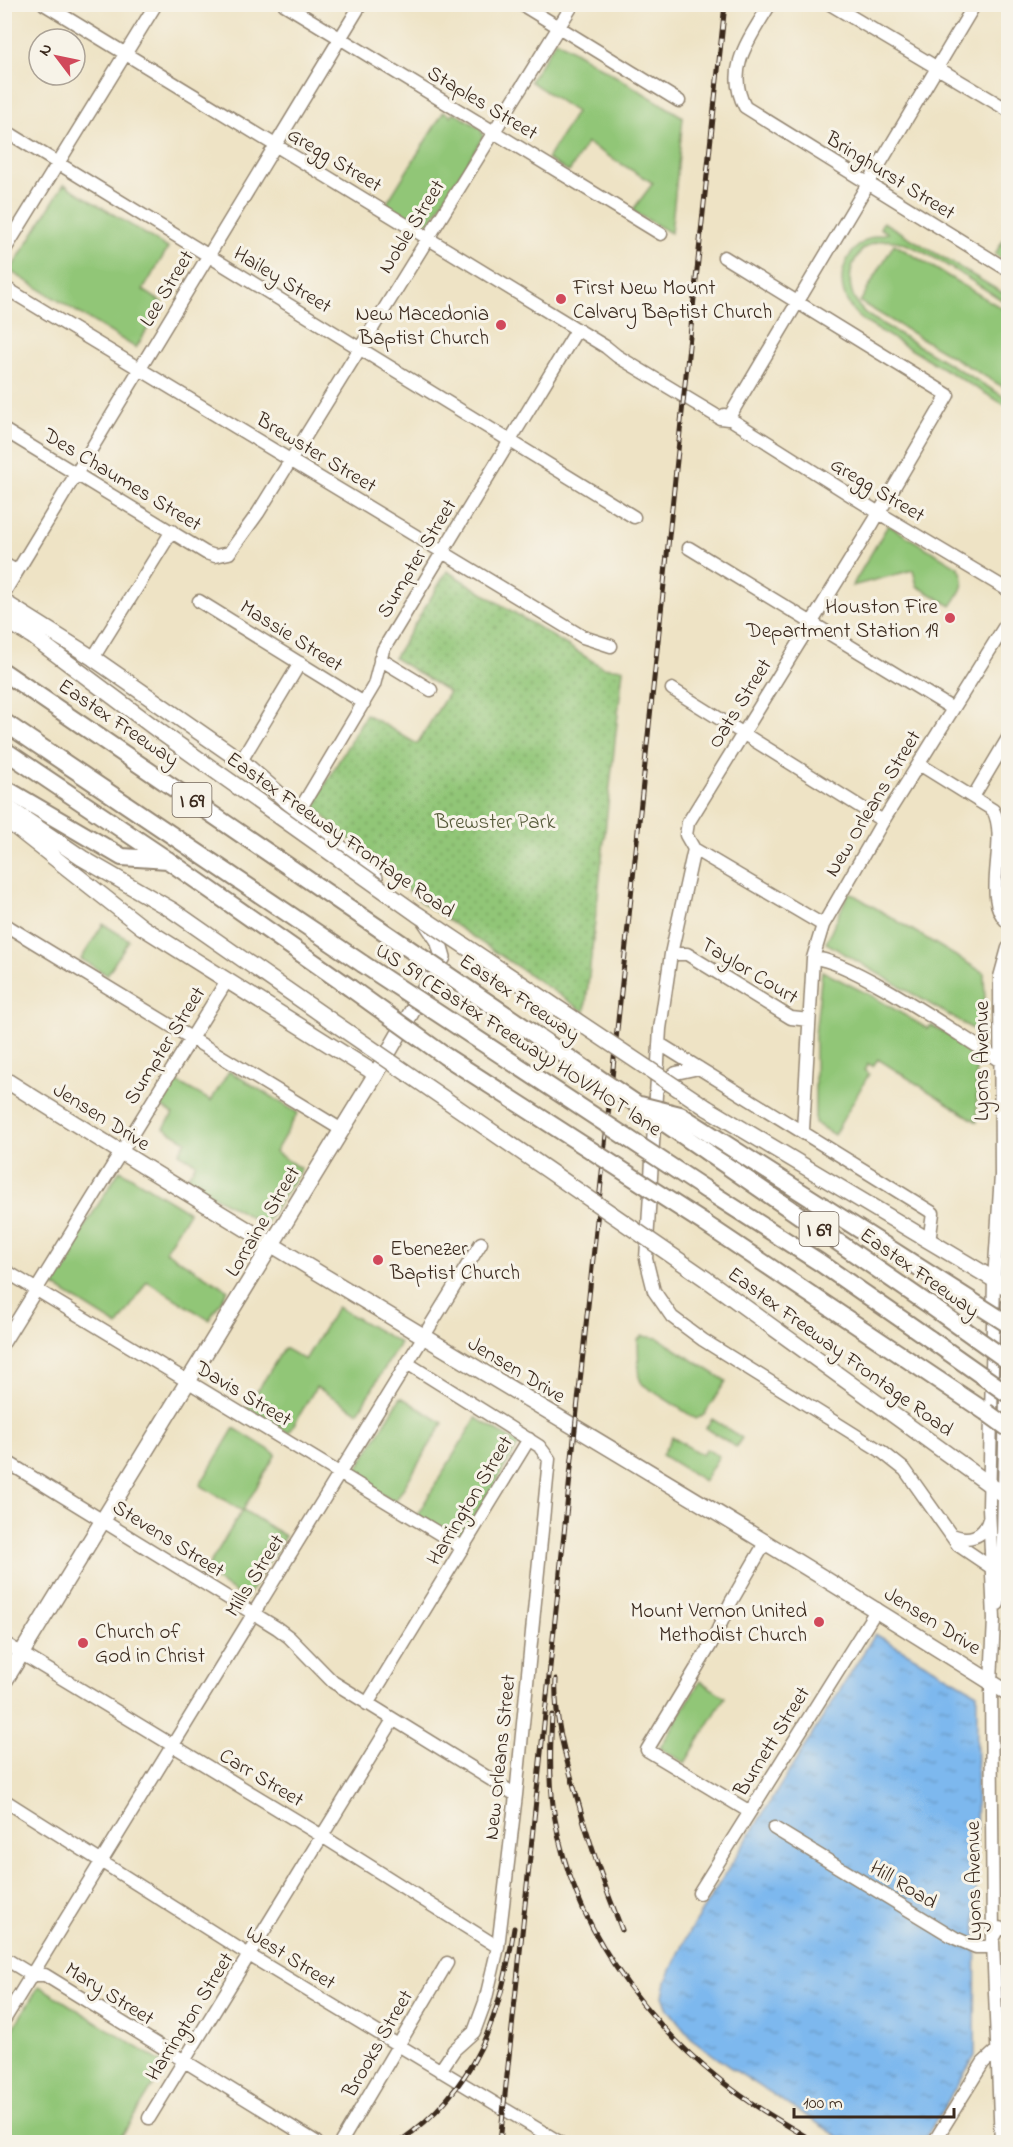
<svg xmlns="http://www.w3.org/2000/svg" width="1013" height="2147" viewBox="0 0 1013 2147" font-family="'Indie Flower',sans-serif">
<style>
.green{fill:#91c677;stroke:#66784a;stroke-width:1.5}
.park{fill:url(#park-dots);stroke:#66784a;stroke-width:1.5}
.water{fill:url(#water-ripples);stroke:#5c7186;stroke-width:1.5}
.lines{fill:none;stroke-linecap:round;stroke-linejoin:round}
.minor-casing{stroke:#948672;stroke-width:15}
.major-casing{stroke:#948672;stroke-width:18}
.highway-casing{stroke:#948672;stroke-width:20}
.minor{stroke:#fff;stroke-width:12}
.major{stroke:#fff;stroke-width:15}
.highway{stroke:#fff;stroke-width:16}
.rail-casing{stroke:#3b2a1e;stroke-width:5}
.rail{stroke:#f7f3e8;stroke-width:3;stroke-dasharray:9;stroke-linecap:butt}
.major-bridge-casing{stroke:#948672;stroke-width:18;stroke-linecap:butt}
.highway-bridge-casing{stroke:#948672;stroke-width:20;stroke-linecap:butt}
.major-bridge{stroke:#fff;stroke-width:15}
.highway-bridge{stroke:#fff;stroke-width:16}
.poi-dot{fill:#d1495b;stroke:#f7f3e8;stroke-width:2}
.labels{text-anchor:middle;stroke-width:6;stroke-linejoin:round;paint-order:stroke}
.shield{fill:#f7f3e8;stroke:#73665b;stroke-width:1.5}
.shield-label{font-size:20px;font-weight:bold;fill:#3b2a1e}
.street-label{font-size:21px;fill:#3b2a1e;stroke:#f7f3e8}
.poi-label{font-size:21px;fill:#3b2a1e;stroke:#f7f3e8;text-anchor:start}
.park-label{font-size:21px;fill:#555939;stroke:#f7f3e8}
</style>
<defs>
<pattern id="park-dots" width="8" height="8" patternUnits="userSpaceOnUse" patternTransform="scale(1.5)"><rect width="8" height="8" fill="#91c677"/><path d="M2 2h.1M6 6h.1" fill="none" stroke="#78a161" stroke-width="1.8" stroke-linecap="round"/></pattern>
<pattern id="water-ripples" width="26" height="14" patternUnits="userSpaceOnUse" patternTransform="scale(1.5)"><rect width="26" height="14" fill="#7db8ee"/><path d="M2 4q2-2 4 0t4 0M15 11q2-2 4 0t4 0" fill="none" stroke="#6896c0"/></pattern>
</defs>
<rect width="100%" height="100%" fill="#f7f3e8"/>
<filter id="ink" filterUnits="userSpaceOnUse"><feTurbulence type="fractalNoise" baseFrequency=".0167" numOctaves="2"/><feDisplacementMap in="SourceGraphic" scale="12" xChannelSelector="R" yChannelSelector="G"/><feConvolveMatrix kernelMatrix="1 2 1 2 8 2 1 2 1" color-interpolation-filters="sRGB"/></filter>
<filter id="wash" filterUnits="userSpaceOnUse"><feTurbulence type="fractalNoise" baseFrequency=".008" numOctaves="4" result="noise"/><feDisplacementMap in="SourceGraphic" scale="24" xChannelSelector="R" yChannelSelector="G"/><feGaussianBlur stdDeviation="1.35" result="paint"/><feColorMatrix in="noise" values="0 0 0 0 0 0 0 0 0 0 0 0 0 0 0 0 0 1.4 0 .05"/><feComposite in="paint" operator="in"/></filter>
<g filter="url(#wash)">
<rect width="100%" height="100%" fill="#eee3c5"/>
<!-- green -->
<path class="green" d="M556,40L683,117L671,233L632,211L653,183L587,143L569,172L547,159L576,112L530,81Z
M444,111L451,116L454,112L481,129L483,137L431,221L419,226L385,206Z
M64,184L168,248L143,290L163,303L136,348L10,271Z
M883,222L1008,296V304C985,290 919,244 895,241C851,234 834,291 869,316L1008,399V407L865,322C825,293 840,240 888,233L880,228Z
M1008,232V263L995,254Z
M894,244L1008,312V390L860,302Z
M888,525L958,567C969,582 960,593 951,606L917,586L913,570L852,586Z
M849,892L984,973C984,990 989,1018 976,1031L826,943Z
M103,924L129,940L107,975L81,959Z
M822,971L872,996L928,1029L931,1025L976,1052L977,1122L878,1059L873,1066L868,1064L864,1070L869,1074L834,1135L815,1123V1035Z
M229,1071L298,1113L275,1152L301,1169L264,1225L186,1180L196,1163L179,1153L186,1141L164,1128L173,1114L159,1105L174,1080L211,1101Z
M120,1170L189,1212L165,1251L228,1290L209,1320L147,1281L118,1326L49,1283Z
M337,1307L400,1343L358,1412L316,1387L289,1433L247,1408L284,1348L305,1360Z
M642,1336L658,1338L726,1381L704,1415L696,1419L642,1384L639,1377L638,1340Z
M401,1397L443,1423L395,1502L352,1477Z
M476,1418L519,1444L461,1539H456L417,1515Z
M712,1419L742,1438L736,1447L706,1428Z
M234,1428L276,1454L243,1510L285,1536L246,1599L204,1573L242,1511L200,1485Z
M672,1437L702,1455L706,1449L719,1456L704,1481L662,1455Z
M700,1681L725,1697L685,1763L660,1748Z
M39,1986L166,2065L118,2142H5V2042Z"/>
<!-- park -->
<path class="park" d="M447,571L602,667L623,669L585,1012L425,905L326,818L314,804L366,714L417,744L449,692L394,658Z"/>
<!-- water -->
<path class="water" d="M875,1634L977,1693L975,2056L923,2142L845,2141L728,2066L692,2039L668,2009L663,1996L666,1981L689,1932Z"/>
</g>
<g filter="url(#ink)">
<g class="lines">
<defs>
<path id="minor" d="M44,4L606,347L617,356L720,418L728,419
M284,4L661,234
M521,4L679,101
M770,4C751,37 724,68 745,107L1008,270
M830,4L1008,110
M4,130L634,517
M4,251L156,4
M4,287L583,637L611,646
M724,415L879,513L1008,590
M728,419L975,4
M4,430L206,553L215,556L229,553L258,513L573,4
M689,548L953,709
M4,564L16,571
M4,593L361,4
M199,601L364,703
M93,658L172,531
M380,659L431,690
M672,689L883,821
M241,761L300,663
M919,764L993,810C1010,841 980,898 1008,923
M973,797L1008,738
M299,811L374,685L383,650L577,330
M694,849L671,954L660,1029L646,1259L654,1291L672,1317L703,1340L881,1451L905,1470L958,1545L992,1568
M694,849L686,835L688,823L873,523L948,395L724,257
M694,849L823,925
M4,924L342,1130
M671,954H687L791,1018L809,1020
M813,958C852,960 960,1036 999,1060
M660,1044L933,1213L929,1242
M660,1086L676,1073L699,1068
M803,1130L813,958L823,925L883,821L1008,621
M1004,1187L1008,1200V1267
M4,1270L463,1548
M4,1342L226,982
M407,1363L539,1446L549,1459L516,1795L498,1947L485,2002L474,2032L454,2050L440,2071
M4,1460L277,1628L289,1637L333,1682L516,1795
M950,1534C967,1542 984,1538 989,1519
M998,1604L1002,1586L1008,1304
M4,1643L322,1836L498,1947
M367,1704L529,1439
M4,1800L249,1955L559,2142
M750,1812L647,1750L711,1644L731,1602L765,1543
M774,1828L955,1938L976,1947H989L999,1928L1008,1930
M699,1893L877,1609
M4,1958L32,1975H45L316,2142
M4,2020L481,1243
M149,2118L393,1720
M341,2142L447,1963
M934,2142L983,2063L997,2050
M1001,2142L993,1942L991,1682L994,1619L989,1507L994,1280L1001,1175L1000,977L1008,948"/>
<path id="major" d="M4,602L93,658L241,761L375,878
M4,619L32,636L159,731
M4,805L82,858L172,910L330,1020
M4,818L142,927L376,1074
M4,1079C336,1289 677,1483 1008,1693
M707,1108L1008,1288
M706,1279L1008,1498
M1003,1567L1008,1550
M4,1682L376,1074L443,957L438,940L425,921"/>
<path id="highway" d="M4,672L380,929
M4,722L363,964
M4,750L169,861L349,987
M4,788L122,857L168,860
M707,1152L931,1306
M705,1189L819,1262L930,1339
M704,1223L986,1412"/>
</defs>
<!-- minor casing -->
<use href="#minor" class="minor-casing"/>
<!-- major casing -->
<use href="#major" class="major-casing"/>
<!-- highway casing -->
<use href="#highway" class="highway-casing"/>
<!-- minor -->
<use href="#minor" class="minor"/>
<!-- major -->
<use href="#major" class="major"/>
<!-- highway -->
<use href="#highway" class="highway"/>
<defs>
<path id="rail" d="M556,1679C554,1717 564,1751 574,1787C587,1836 603,1883 622,1930
M552,1715C550,1749 549,1785 555,1819C573,1923 639,2015 720,2080C750,2104 783,2123 815,2142
M399,2142C476,2089 501,2016 514,1928
M500,2142L725,4"/>
</defs>
<!-- rail casing -->
<use href="#rail" class="rail-casing"/>
<!-- rail -->
<use href="#rail" class="rail"/>
<defs>
<path id="major-bridge" d="M159,731L417,914L707,1108
M330,1020L706,1279"/>
<path id="highway-bridge" d="M380,929L707,1152
M363,964L705,1189
M349,987L445,1056L704,1223
M640,1105L680,1115L1008,1324
M931,1306L1008,1361
M930,1339L1008,1394
M986,1412L1008,1428"/>
</defs>
<!-- major-bridge casing -->
<use href="#major-bridge" class="major-bridge-casing"/>
<!-- highway-bridge casing -->
<use href="#highway-bridge" class="highway-bridge-casing"/>
<!-- major-bridge -->
<use href="#major-bridge" class="major-bridge"/>
<!-- highway-bridge -->
<use href="#highway-bridge" class="highway-bridge"/>
</g>
</g>
<!-- markers -->
<g class="poi-dot">
<circle cx="561" cy="299" r="6"/>
<circle cx="501" cy="325" r="6"/>
<circle cx="950" cy="618" r="6"/>
<circle cx="378" cy="1260" r="6"/>
<circle cx="819" cy="1622" r="6"/>
<circle cx="83" cy="1643" r="6"/>
</g>
<g class="labels">
<!-- shield labels -->
<g class="shield">
<rect x="172.5" y="783" width="39" height="34" rx="4.5"/>
<rect x="799.5" y="1212" width="39" height="34" rx="4.5"/>
</g>
<g class="shield-label">
<text x="192" y="807">I 69</text>
<text x="819" y="1236">I 69</text>
</g>
<!-- street labels -->
<g class="street-label">
<text transform="translate(483 102) rotate(31)" y="7">Staples Street</text>
<text transform="translate(335 159) rotate(31)" y="7">Gregg Street</text>
<text transform="translate(891 175) rotate(32)" y="7">Bringhurst Street</text>
<text transform="translate(411 226) rotate(-58)" y="7">Noble Street</text>
<text transform="translate(283 279) rotate(31)" y="7">Hailey Street</text>
<text transform="translate(166 288) rotate(-59)" y="7">Lee Street</text>
<text transform="translate(317 452) rotate(31)" y="7">Brewster Street</text>
<text transform="translate(123 479) rotate(31)" y="7">Des Chaumes Street</text>
<text transform="translate(878 489) rotate(31)" y="7">Gregg Street</text>
<text transform="translate(416 558) rotate(-59)" y="7">Sumpter Street</text>
<text transform="translate(292 635) rotate(32)" y="7">Massie Street</text>
<text transform="translate(739 703) rotate(-58)" y="7">Oats Street</text>
<text transform="translate(119 722) rotate(34)" y="7">Eastex Freeway</text>
<text transform="translate(872 803) rotate(-59)" y="7">New Orleans Street</text>
<text transform="translate(341 834) rotate(35)" y="7">Eastex Freeway Frontage Road</text>
<text transform="translate(750 970) rotate(31)" y="7">Taylor Court</text>
<text transform="translate(520 997) rotate(34)" y="7">Eastex Freeway</text>
<text transform="translate(519 1039) rotate(33)" y="7">US 59 (Eastex Freeway) HOV/HOT lane</text>
<text transform="translate(164 1045) rotate(-58)" y="7">Sumpter Street</text>
<text transform="translate(981 1061) rotate(-90)" y="7">Lyons Avenue</text>
<text transform="translate(102 1116) rotate(32)" y="7">Jensen Drive</text>
<text transform="translate(262 1221) rotate(-59)" y="7">Lorraine Street</text>
<text transform="translate(920 1272) rotate(35)" y="7">Eastex Freeway</text>
<text transform="translate(841 1351) rotate(36)" y="7">Eastex Freeway Frontage Road</text>
<text transform="translate(517 1369) rotate(31)" y="7">Jensen Drive</text>
<text transform="translate(244 1393) rotate(31)" y="7">Davis Street</text>
<text transform="translate(469 1500) rotate(-59)" y="7">Harrington Street</text>
<text transform="translate(169 1538) rotate(32)" y="7">Stevens Street</text>
<text transform="translate(254 1575) rotate(-58)" y="7">Mills Street</text>
<text transform="translate(933 1620) rotate(32)" y="7">Jensen Drive</text>
<text transform="translate(771 1741) rotate(-58)" y="7">Burnett Street</text>
<text transform="translate(499 1757) rotate(-84)" y="7">New Orleans Street</text>
<text transform="translate(262 1777) rotate(31)" y="7">Carr Street</text>
<text transform="translate(973 1881) rotate(-91)" y="7">Lyons Avenue</text>
<text transform="translate(904 1884) rotate(31)" y="7">Hill Road</text>
<text transform="translate(291 1957) rotate(32)" y="7">West Street</text>
<text transform="translate(110 1993) rotate(32)" y="7">Mary Street</text>
<text transform="translate(189 2016) rotate(-58)" y="7">Harrington Street</text>
<text transform="translate(377 2043) rotate(-60)" y="7">Brooks Street</text>
</g>
<!-- poi labels -->
<g class="poi-label">
<text x="573" y="294">First New Mount<tspan x="573" dy="24">Calvary Baptist Church</tspan></text>
<text x="489" y="320" text-anchor="end">New Macedonia<tspan x="489" dy="24">Baptist Church</tspan></text>
<text x="938" y="613" text-anchor="end">Houston Fire<tspan x="938" dy="24">Department Station 19</tspan></text>
<text x="390" y="1255">Ebenezer<tspan x="390" dy="24">Baptist Church</tspan></text>
<text x="807" y="1617" text-anchor="end">Mount Vernon United<tspan x="807" dy="24">Methodist Church</tspan></text>
<text x="95" y="1638">Church of<tspan x="95" dy="24">God in Christ</tspan></text>
</g>
<!-- park labels -->
<g class="park-label">
<text x="495" y="828">Brewster Park</text>
</g>
</g>
<!-- margin -->
<rect width="1013" height="2147" fill="none" stroke="#f7f3e8" stroke-width="24"/>
<!-- north arrow -->
<g transform="translate(57 57) rotate(302)"><circle r="28" fill="#f7f3e8" stroke="#aca397" stroke-width="1.5"/>
<path d="M0-4.5L10 22L0 15L-10 22Z" fill="#d1495b"/>
<text y="-9" font-size="16" font-weight="bold" text-anchor="middle" fill="#3b2a1e">N</text>
</g>
<!-- scale -->
<path d="M794 2108v9h160v-9" fill="none" stroke="#3b2a1e" stroke-width="3"/>
<text x="803" y="2108" font-size="18" fill="#3b2a1e" stroke="#f7f3e8" stroke-width="4.5" paint-order="stroke">100 m</text>
</svg>
